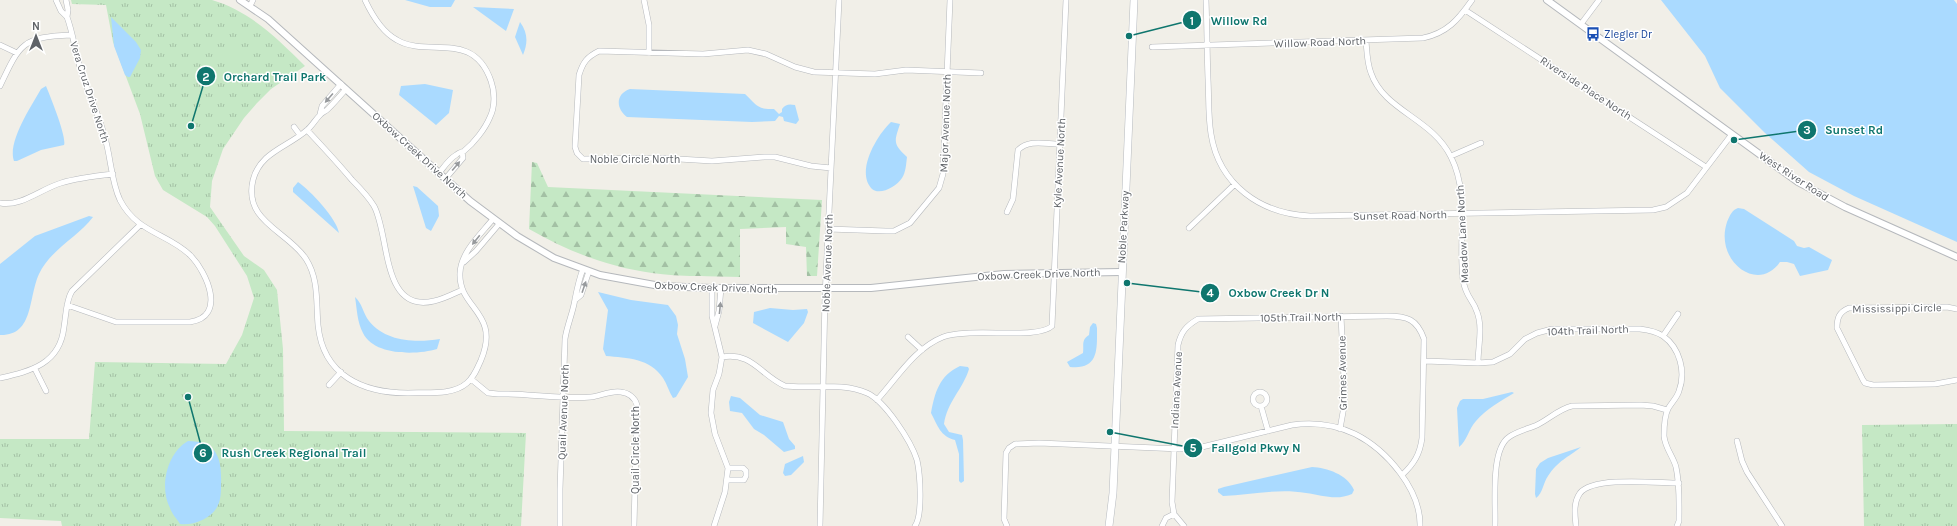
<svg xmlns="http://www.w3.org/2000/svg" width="1957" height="526" viewBox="0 0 1957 526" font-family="Karla,sans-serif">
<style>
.grass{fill:url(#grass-tufts)}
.forest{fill:url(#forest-firs)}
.garden{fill:#c5e8c5}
.water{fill:#aadaff}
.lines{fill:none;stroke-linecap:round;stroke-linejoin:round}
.minor-casing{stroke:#b5b8bc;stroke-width:6}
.tertiary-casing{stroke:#b5b8bc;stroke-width:8}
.secondary-casing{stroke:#b6babf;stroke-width:8}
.minor{stroke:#fff;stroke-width:5}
.tertiary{stroke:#fff;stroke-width:6}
.secondary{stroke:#fff;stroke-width:7}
.oneway{fill:#979a9d}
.labels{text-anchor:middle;stroke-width:3;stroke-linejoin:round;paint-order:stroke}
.transit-label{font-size:11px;fill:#164399;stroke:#fff;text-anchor:start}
.street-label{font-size:11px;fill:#5f6368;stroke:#fff}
.leader{fill:none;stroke:#0f766e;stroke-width:1.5}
.callout-dot{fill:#0f766e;stroke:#fff;stroke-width:1.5}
.mark-label{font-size:12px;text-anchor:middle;font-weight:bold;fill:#fff}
.callout-label{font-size:12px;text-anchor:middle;font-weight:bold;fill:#0f766e;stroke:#fff;stroke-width:3;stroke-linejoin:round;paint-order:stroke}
</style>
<defs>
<pattern id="grass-tufts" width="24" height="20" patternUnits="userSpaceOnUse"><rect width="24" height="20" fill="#c5e8c5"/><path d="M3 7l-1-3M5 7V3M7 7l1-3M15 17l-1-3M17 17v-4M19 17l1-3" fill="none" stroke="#a3c0a4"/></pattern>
<pattern id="forest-firs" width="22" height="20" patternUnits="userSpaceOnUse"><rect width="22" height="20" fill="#c5e8c5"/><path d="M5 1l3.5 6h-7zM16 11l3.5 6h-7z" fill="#a3c0a4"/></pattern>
</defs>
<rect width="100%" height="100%" fill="#f1efe8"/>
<!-- grass -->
<path class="grass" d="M71,0H212C250,11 278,39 305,66L271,89L257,103L244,118L223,149L212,181L210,207L244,256L264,270L277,290L283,349L284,431L526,433L521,526H62L61,521L0,518V439H89L95,362L226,364L242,335L254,298L247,276L215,226L207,217L163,190L155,176L140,114L113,42L106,5L72,4Z
M1957,424V526H1864L1862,425Z"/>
<!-- forest -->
<path class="forest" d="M532,162L537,163L548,187L822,200L817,276H807L806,247L786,244V227L740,229V277C711,276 680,277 652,273C608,267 567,251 529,229Z"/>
<!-- garden -->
<path class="garden" d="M229,51H240V62H229Z"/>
<!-- water -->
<path class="water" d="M405,0H455L451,7H430Z
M1661,0H1954L1957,4V242L1854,196L1809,172L1765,133L1720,88L1705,56Z
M473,7L514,9L506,31Z
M111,17L136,42L141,50L140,58L130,77H128L125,75L114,46Z
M520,22C528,33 528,43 523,55L515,37Z
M425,84L453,90L449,113L436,125L399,95L401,86Z
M46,86C50,96 67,137 64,145L41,150L17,161H14C7,142 32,105 41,89Z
M630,89L745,94C756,104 757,110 774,109L779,114L782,112V109C786,104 789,104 795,105L799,120L796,124L784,121L783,117L779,116L775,121L752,122L627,117C616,109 615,94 630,89Z
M891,122L900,124C894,142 893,144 907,157C906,164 906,172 902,178C897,186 880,196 872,189C855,172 877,135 891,122Z
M298,182C310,190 337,219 339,233L293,192V188Z
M413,186L417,187L438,206L439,216L431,231L426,228Z
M1738,208L1744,209L1794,241L1797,246L1804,248L1809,247L1832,260L1828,270L1800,276L1794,264L1787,262H1780C1758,294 1714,261 1727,222C1730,215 1732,210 1738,208Z
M89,216L93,217C78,237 50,250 39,274C28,298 34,336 0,335V264L35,236Z
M598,292L631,300L668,305L676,316L678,325L677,334L685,359L688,377L676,397L673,398C669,392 667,384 663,378C650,358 627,358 606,356L603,349L608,310Z
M355,297C362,303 363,313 369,321C386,342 416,343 440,339L437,349C417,355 374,356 363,333C357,322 357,309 355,297Z
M770,308L793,310L807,309L808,312L804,323L788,342L753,323L754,312Z
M1093,323L1096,324L1097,328C1097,349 1099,370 1070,367L1067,362L1083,353C1084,345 1081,340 1089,335L1090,327Z
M960,366L968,367L969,369C963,389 947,402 944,424L949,432L962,435L963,440L964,481L961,483L959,481V454L955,440C940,436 938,426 931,413C935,392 939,376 960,366Z
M1512,392L1514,393C1501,401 1486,409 1476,421C1469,428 1467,441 1459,447L1457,408L1460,401L1463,399H1483Z
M731,396L740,398L760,415L783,422L789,439L795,446V449L784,452L764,435L754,429L742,413L730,411L729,402Z
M188,441C217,441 222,458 221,484C221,491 221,499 218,505C213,518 193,526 180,524C177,519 172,514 170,508C159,487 167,453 188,441Z
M1581,447C1567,458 1559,460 1548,476C1543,483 1543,493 1536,498L1535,494L1536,469L1540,463L1548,458Z
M803,456L804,462L791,475L785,476L783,473L785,464Z
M1312,467C1327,468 1347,474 1354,490L1352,494C1336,501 1322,495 1306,493C1278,488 1251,495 1223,496L1218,492V489L1224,487Z"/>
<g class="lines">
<defs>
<path id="minor" d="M56,0L61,11L67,17
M66,0L68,10L67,17C73,33 75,51 80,67C87,91 99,114 105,138C111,158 111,181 120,200C137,233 167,233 190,255C207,272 227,317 190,322H116L67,305
M365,0C372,15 382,32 397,40C428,58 473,29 491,81C495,92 495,107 490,117C485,129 474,143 464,151C461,152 458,153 456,155C449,159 444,167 439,173
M644,0L649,25V53
M1206,0C1207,26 1207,53 1208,79C1209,97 1208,116 1211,134C1219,185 1261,214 1310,216L1653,210L1666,207L1687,193L1732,134
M250,6L253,0
M1465,10L1706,167
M1581,24L1599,0
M1366,41C1367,52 1367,63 1371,73C1384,111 1432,118 1451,157C1470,195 1458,239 1463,280C1466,298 1473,299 1477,312C1483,327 1478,347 1478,363
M0,45L17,53
M1152,47L1423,38C1447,33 1458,20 1472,0
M0,86C20,43 23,37 71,35
M346,89C340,96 334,103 328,109C325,112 322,112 320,115C315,120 312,126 307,130C288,147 260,152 253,180C243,222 288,231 306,259C319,279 316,303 318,325C323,376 363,393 408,393C426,392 452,396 467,383C474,377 477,369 481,360C501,312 458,309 460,273C461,252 480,235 493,219
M320,114L322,106L341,84
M294,127L300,135
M307,130C322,146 338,163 352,180C360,188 368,196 374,206C390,235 381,314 434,301C444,299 453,294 462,290
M1451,156L1481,143
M831,168L811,166L775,157H764L712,161L662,158L583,159L577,153L575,147L579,75C583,62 587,57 599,51L703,54L748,50L766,54L795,67L814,72L875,74L906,70L981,73
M446,178L463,158L462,152
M0,203C21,207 41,189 61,183C77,178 95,176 113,174
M1007,212L1013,199L1018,150C1029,139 1045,144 1060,144
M1189,228L1235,184
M828,229L886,231H894L910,223L939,188L943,174L950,0
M464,262L476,251L499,224
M712,288V316L722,357L719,374L713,390L711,413L715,434L728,468L725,492L714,526
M575,300L581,295L589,271
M1957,309L1947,307L1849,308C1839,312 1837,318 1837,328L1863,380L1865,383L1873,385L1935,384L1957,380
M715,326L719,311L721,288
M1663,336L1678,314
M908,337L922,350
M722,357C753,352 760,375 785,386C811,389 842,382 867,393C885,401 911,441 917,460C920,473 923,515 915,526
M1425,361L1478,363L1493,362L1510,354L1525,339L1537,333L1552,329H1640C1648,330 1657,332 1663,336C1680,348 1686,372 1679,391C1677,398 1671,403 1668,409C1664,417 1664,427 1664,436C1665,448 1673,456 1676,467C1680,485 1679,503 1679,521L1677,526
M35,369L46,391
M0,378C31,371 60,364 64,327C66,315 66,300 72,291L140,225
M471,379L488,393L498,394C529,393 560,400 591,397C601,396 611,390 621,392C629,393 635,398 637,405L634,526
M329,385L341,372
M1253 399a7 7 0 1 1 14 0a7 7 0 1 1-14 0Z
M877,400C897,378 915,348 943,337C968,327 1038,340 1052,326L1066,0
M1261,406L1268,431
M1340,429L1345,401L1341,316
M1737,441L1742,461L1747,472L1782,526
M728,480H744L746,476V471L743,468H728
M560,526V489L565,339C567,325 573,313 575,299C577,289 579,279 583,269
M820,526L825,297L839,0
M1007,526L1004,519L1006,453L1009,448L1015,444L1039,443L1180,449L1202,447L1292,425C1313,422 1336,425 1355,434C1387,450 1421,490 1420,526
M1162,526L1166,518L1174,514
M1184,526L1174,514L1172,502L1178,345C1181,332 1186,326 1198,319L1387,316C1407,316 1417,319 1424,339L1422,438C1420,454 1414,464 1402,475
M1495,526C1496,504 1490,450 1509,437C1517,431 1528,429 1537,425C1549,419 1559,409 1572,406L1641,405L1653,406L1667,410
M1576,526C1575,515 1573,503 1580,493C1594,476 1657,483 1679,483"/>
<path id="tertiary" d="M240,0L268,19L470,201L517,236L554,258L600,275L660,286L712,288H871L1004,274L1121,272
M1547,0L1798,182L1845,207L1957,257"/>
<path id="secondary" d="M1109,526L1113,493L1134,0"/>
</defs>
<!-- minor casing -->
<use href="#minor" class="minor-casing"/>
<!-- tertiary casing -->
<use href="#tertiary" class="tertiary-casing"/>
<!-- secondary casing -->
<use href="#secondary" class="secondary-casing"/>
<!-- minor -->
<use href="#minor" class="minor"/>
<!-- tertiary -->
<use href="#tertiary" class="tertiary"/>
<!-- secondary -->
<use href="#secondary" class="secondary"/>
</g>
<!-- one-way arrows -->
<defs><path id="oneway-solid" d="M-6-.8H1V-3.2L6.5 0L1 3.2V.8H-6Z"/></defs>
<g class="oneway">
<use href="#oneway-solid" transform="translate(329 98) rotate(131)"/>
<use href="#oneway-solid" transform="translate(456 166) rotate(-50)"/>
<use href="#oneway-solid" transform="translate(476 240) rotate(129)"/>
<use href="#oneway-solid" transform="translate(584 287) rotate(-71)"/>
<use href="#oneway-solid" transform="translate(720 308) rotate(-84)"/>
</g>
<!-- icons -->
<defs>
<symbol id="bus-bare" viewBox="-9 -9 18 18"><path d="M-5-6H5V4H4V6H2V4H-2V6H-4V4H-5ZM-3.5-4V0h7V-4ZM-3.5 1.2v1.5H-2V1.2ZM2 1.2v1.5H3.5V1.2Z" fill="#1a4fb4" stroke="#fff" stroke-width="2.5" paint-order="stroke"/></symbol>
</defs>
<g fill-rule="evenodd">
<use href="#bus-bare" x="1583" y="24" width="20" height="20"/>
</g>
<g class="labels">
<!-- transit labels -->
<g class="transit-label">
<text x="1604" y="38">ZIegler Dr</text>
</g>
<!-- street labels -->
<g class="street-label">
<text transform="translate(1320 42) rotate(-2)" y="4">Willow Road North</text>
<text transform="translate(1586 88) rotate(33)" y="4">Riverside Place North</text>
<text transform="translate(90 92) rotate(72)" y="4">Vera Cruz Drive North</text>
<text transform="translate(945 123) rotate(-88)" y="4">Major Avenue North</text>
<text transform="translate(420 155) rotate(42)" y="4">Oxbow Creek Drive North</text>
<text x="635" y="163">Noble Circle North</text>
<text transform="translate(1059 163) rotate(-87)" y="4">Kyle Avenue North</text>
<text transform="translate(1794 176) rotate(33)" y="4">West River Road</text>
<text transform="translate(1400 215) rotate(-1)" y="4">Sunset Road North</text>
<text transform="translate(1123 227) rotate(-87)" y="4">Noble Parkway</text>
<text transform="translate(1462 234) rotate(-93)" y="4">Meadow Lane North</text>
<text transform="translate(827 263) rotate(-88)" y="4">Noble Avenue North</text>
<text transform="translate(1039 274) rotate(-2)" y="4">Oxbow Creek Drive North</text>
<text transform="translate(716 287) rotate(2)" y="4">Oxbow Creek Drive North</text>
<text transform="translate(1897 308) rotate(-1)" y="4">Mississippi Circle</text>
<text transform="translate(1301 317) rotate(-1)" y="4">105th Trail North</text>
<text transform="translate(1588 330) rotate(-2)" y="4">104th Trail North</text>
<text transform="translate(1342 373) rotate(-91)" y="4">Grimes Avenue</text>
<text transform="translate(1176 390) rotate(-87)" y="4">Indiana Avenue</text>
<text transform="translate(563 412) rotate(-88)" y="4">Quail Avenue North</text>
<text transform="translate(635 450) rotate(-90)" y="4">Quail Circle North</text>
</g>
</g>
<!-- callouts -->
<path class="leader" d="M1129 36L1192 20M191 126L206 76M1734 140L1807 130M1127 283L1210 293M1110 432L1193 448M188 397L203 453"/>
<g class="callout-dot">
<circle cx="1129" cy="36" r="4"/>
<circle cx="191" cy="126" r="4"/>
<circle cx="1734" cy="140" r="4"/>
<circle cx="1127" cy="283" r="4"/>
<circle cx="1110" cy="432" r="4"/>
<circle cx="188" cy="397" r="4"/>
<circle cx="1192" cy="20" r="10"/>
<circle cx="206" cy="76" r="10"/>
<circle cx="1807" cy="130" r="10"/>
<circle cx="1210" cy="293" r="10"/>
<circle cx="1193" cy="448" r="10"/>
<circle cx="203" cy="453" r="10"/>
</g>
<g class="mark-label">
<text x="1192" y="25">1</text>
<text x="206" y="81">2</text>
<text x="1807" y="134">3</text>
<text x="1210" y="297">4</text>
<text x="1193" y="452">5</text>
<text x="203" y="457">6</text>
</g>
<g class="callout-label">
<text x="1239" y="25">Willow Rd</text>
<text x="275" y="81">Orchard Trail Park</text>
<text x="1854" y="134">Sunset Rd</text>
<text x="1279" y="297">Oxbow Creek Dr N</text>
<text x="1256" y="452">Fallgold Pkwy N</text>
<text x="294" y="457">Rush Creek Regional Trail</text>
</g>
<!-- north arrow -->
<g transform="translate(36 36)" stroke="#ffffff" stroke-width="3" paint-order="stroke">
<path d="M0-3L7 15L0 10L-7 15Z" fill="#5f6368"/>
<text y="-6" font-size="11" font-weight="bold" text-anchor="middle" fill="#5f6368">N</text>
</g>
</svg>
